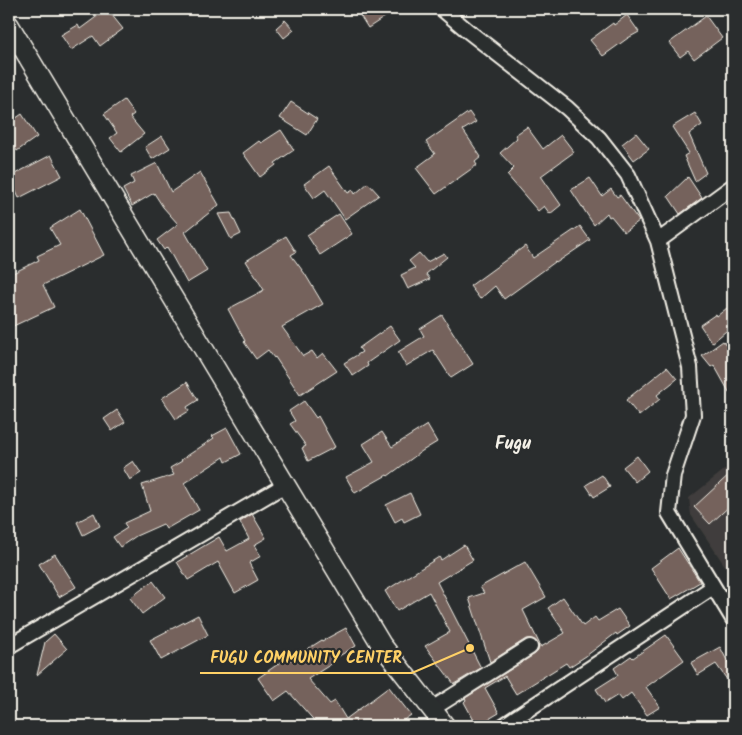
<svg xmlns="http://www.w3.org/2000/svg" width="742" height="735" viewBox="0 0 742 735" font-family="Kalam,sans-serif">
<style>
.built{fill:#403d3c}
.building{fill:#74625c;stroke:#f4f1e8}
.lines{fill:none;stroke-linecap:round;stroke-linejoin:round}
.street-casing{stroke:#f4f1e8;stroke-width:18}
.secondary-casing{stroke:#f4f1e8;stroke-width:22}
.street{stroke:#2a2d2e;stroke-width:14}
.secondary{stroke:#2a2d2e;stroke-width:19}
.labels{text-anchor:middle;stroke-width:4.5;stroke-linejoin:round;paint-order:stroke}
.quarter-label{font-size:18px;font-weight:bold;fill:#f4f1e8;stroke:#2a2d2e}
.leader{fill:none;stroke:#ffd166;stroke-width:2}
.callout-dot{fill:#ffd166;stroke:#2a2d2e;stroke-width:2}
.callout-label{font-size:16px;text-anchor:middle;font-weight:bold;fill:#ffd166;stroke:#2a2d2e;stroke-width:4.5;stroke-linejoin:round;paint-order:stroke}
</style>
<rect width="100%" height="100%" fill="#2a2d2e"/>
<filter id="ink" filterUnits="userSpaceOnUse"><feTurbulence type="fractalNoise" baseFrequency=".02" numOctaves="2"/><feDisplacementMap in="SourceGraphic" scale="10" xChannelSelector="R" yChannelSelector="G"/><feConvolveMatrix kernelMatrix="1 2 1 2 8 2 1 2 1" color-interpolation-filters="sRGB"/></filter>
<g filter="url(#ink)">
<!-- built -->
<path class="built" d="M733,463V578L691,515L689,498Z"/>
<!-- building -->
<path class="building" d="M107,9L123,29L100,46L93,36L71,50L61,35L78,25L80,29Z
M356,9H397L368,28Z
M627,15L639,32L628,38L603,56L590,40L613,23L614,25Z
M706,16L722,38L694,59L688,51L680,57L669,43Z
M285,20L294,30L284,38L276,28Z
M124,100L134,114L130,117L144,134L121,152L110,138L117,133L104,114Z
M291,102L317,119L307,135L280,118Z
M469,112L476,122L463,130L481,157L475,162L477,165L436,194L416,168L435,154L426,142Z
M695,113L702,125L689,134L706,173L695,181L684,156L689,153L672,127Z
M22,114L37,137L17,151L9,140V123Z
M527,127L543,149L561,135L574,152L541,176L561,205L550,214L544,206L538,211L507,175L514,168L500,153L517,138L515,135Z
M281,130L294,150L275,163L276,165L260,177L243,153L259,141L261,143Z
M636,133L649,149L634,160L622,144Z
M162,136L170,148L152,159L145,147Z
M51,155L62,176L19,198L9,177Z
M157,163L171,192L200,172L219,205L185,232L207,271L187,283L167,247L164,250L157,240L178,224L163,207L154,193L132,206L123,189L134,183L131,176Z
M329,166L348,193L353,190L355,194L368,183L379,195L345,219L325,190L314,198L304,184Z
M688,177L702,198L680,214L668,196Z
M590,178L602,196L611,189L617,197L620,195L639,221L624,232L611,216L609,217L607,213L594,225L571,190Z
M80,209L104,255L43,285L54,307L9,328V275L39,260L37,256L60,245L50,228Z
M231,213L241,234L231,239L218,214Z
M339,214L352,234L320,255L307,235Z
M580,226L590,240L556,263L555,262L504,299L495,286L480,299L470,286L525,246L533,258Z
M286,236L296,252L291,255L305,274L323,304L282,327L303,356L312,351L317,358L323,353L337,371L300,395L275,357L274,358L268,350L256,359L244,342L245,341L228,309L264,290L246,261Z
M419,253L427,262L444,253L447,257L426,274L430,279L408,289L401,275L415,268L409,261Z
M727,308L733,315V325L712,343L700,325L716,314L717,316Z
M442,315L473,364L451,378L433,350L406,366L398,352L424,336L420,329Z
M390,326L400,340L367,363L368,366L353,376L344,363L362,352L359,348Z
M723,341L733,354V399L714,365L711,367L702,356Z
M667,367L677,379L657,395L660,399L639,416L626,400Z
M187,382L198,400L187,407L189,411L176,419L162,398Z
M304,401L316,418L318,416L335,447L308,461L302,448L306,446L290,424L295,421L289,411Z
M117,410L125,422L112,431L104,419Z
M427,425L437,442L422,451L388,476L387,475L355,493L346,477L374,462L363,444L382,432L392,447Z
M227,428L241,454L226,462L224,457L184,483L199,510L166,529L163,524L136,536L120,547L113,537L127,528L124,523L150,511L142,485L174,475L170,468L182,461L181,460L214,438L212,436Z
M637,456L648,471L635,482L623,467Z
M133,461L141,473L130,480L123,468Z
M733,471V503L710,524L694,507Z
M602,475L610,487L594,497L586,485Z
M410,493L420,514L404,522L402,518L395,522L386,505Z
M94,513L100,526L83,535L77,522Z
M252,514L266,538L254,545L261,556L249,563L258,580L235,593L218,562L188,580L177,562L219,537L227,551L249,539L240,522Z
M464,545L473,560L437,582L481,668L454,684L425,646L450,632L429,592L397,611L385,591L439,557L441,560Z
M678,548L700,582L671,599L651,568Z
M55,554L76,587L59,597L39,564Z
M525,562L546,597L523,610L541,647L565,633L548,608L563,597L583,626L595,617L598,621L618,609L630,626L617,635L616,633L586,656L569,667L566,663L516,694L505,676L485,688L499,713L477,726L464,702L466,700L465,698L535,654L538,651L539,646L534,640L526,639L490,662L469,598L484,593L480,587Z
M153,581L165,597L142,614L130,598Z
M198,615L208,635L161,660L150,640Z
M346,628L356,646L334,659L336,661L308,679L330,704L335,701L346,719L389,687L411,715L395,726H319L288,691L274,701L258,678L288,657L290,660L322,640V641Z
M54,634L67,649L37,675L45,642Z
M666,635L684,660L646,687L660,707L647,715L631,693L622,700L618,695L605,703L596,689L618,675L614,668L631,656L633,658Z
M720,647L733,672V688L716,664L698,675L691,663Z"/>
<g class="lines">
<defs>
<path id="street" d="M442,9L468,31L567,108L599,138L628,175L658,241L690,367L693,415L673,475L669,513L733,619
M658,241L733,186
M9,646L285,485
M432,709L530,647
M503,726L713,587"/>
<path id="secondary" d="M9,25L381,644L445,726"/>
</defs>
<!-- street casing -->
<use href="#street" class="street-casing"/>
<!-- secondary casing -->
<use href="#secondary" class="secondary-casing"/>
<!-- street -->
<use href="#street" class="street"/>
<!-- secondary -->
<use href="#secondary" class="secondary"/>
</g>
</g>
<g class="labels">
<!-- quarter labels -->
<g class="quarter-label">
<text x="513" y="449">Fugu</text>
</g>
</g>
<!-- callouts -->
<path class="leader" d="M470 648L412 673H200"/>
<circle class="callout-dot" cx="470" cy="648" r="5"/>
<g class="callout-label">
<text x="306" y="663">FUGU COMMUNITY CENTER</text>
</g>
<!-- margin -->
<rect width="742" height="735" fill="none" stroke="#2a2d2e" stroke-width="30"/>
<rect x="15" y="15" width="712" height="705" fill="none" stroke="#f4f1e8" stroke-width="2" filter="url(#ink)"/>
</svg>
